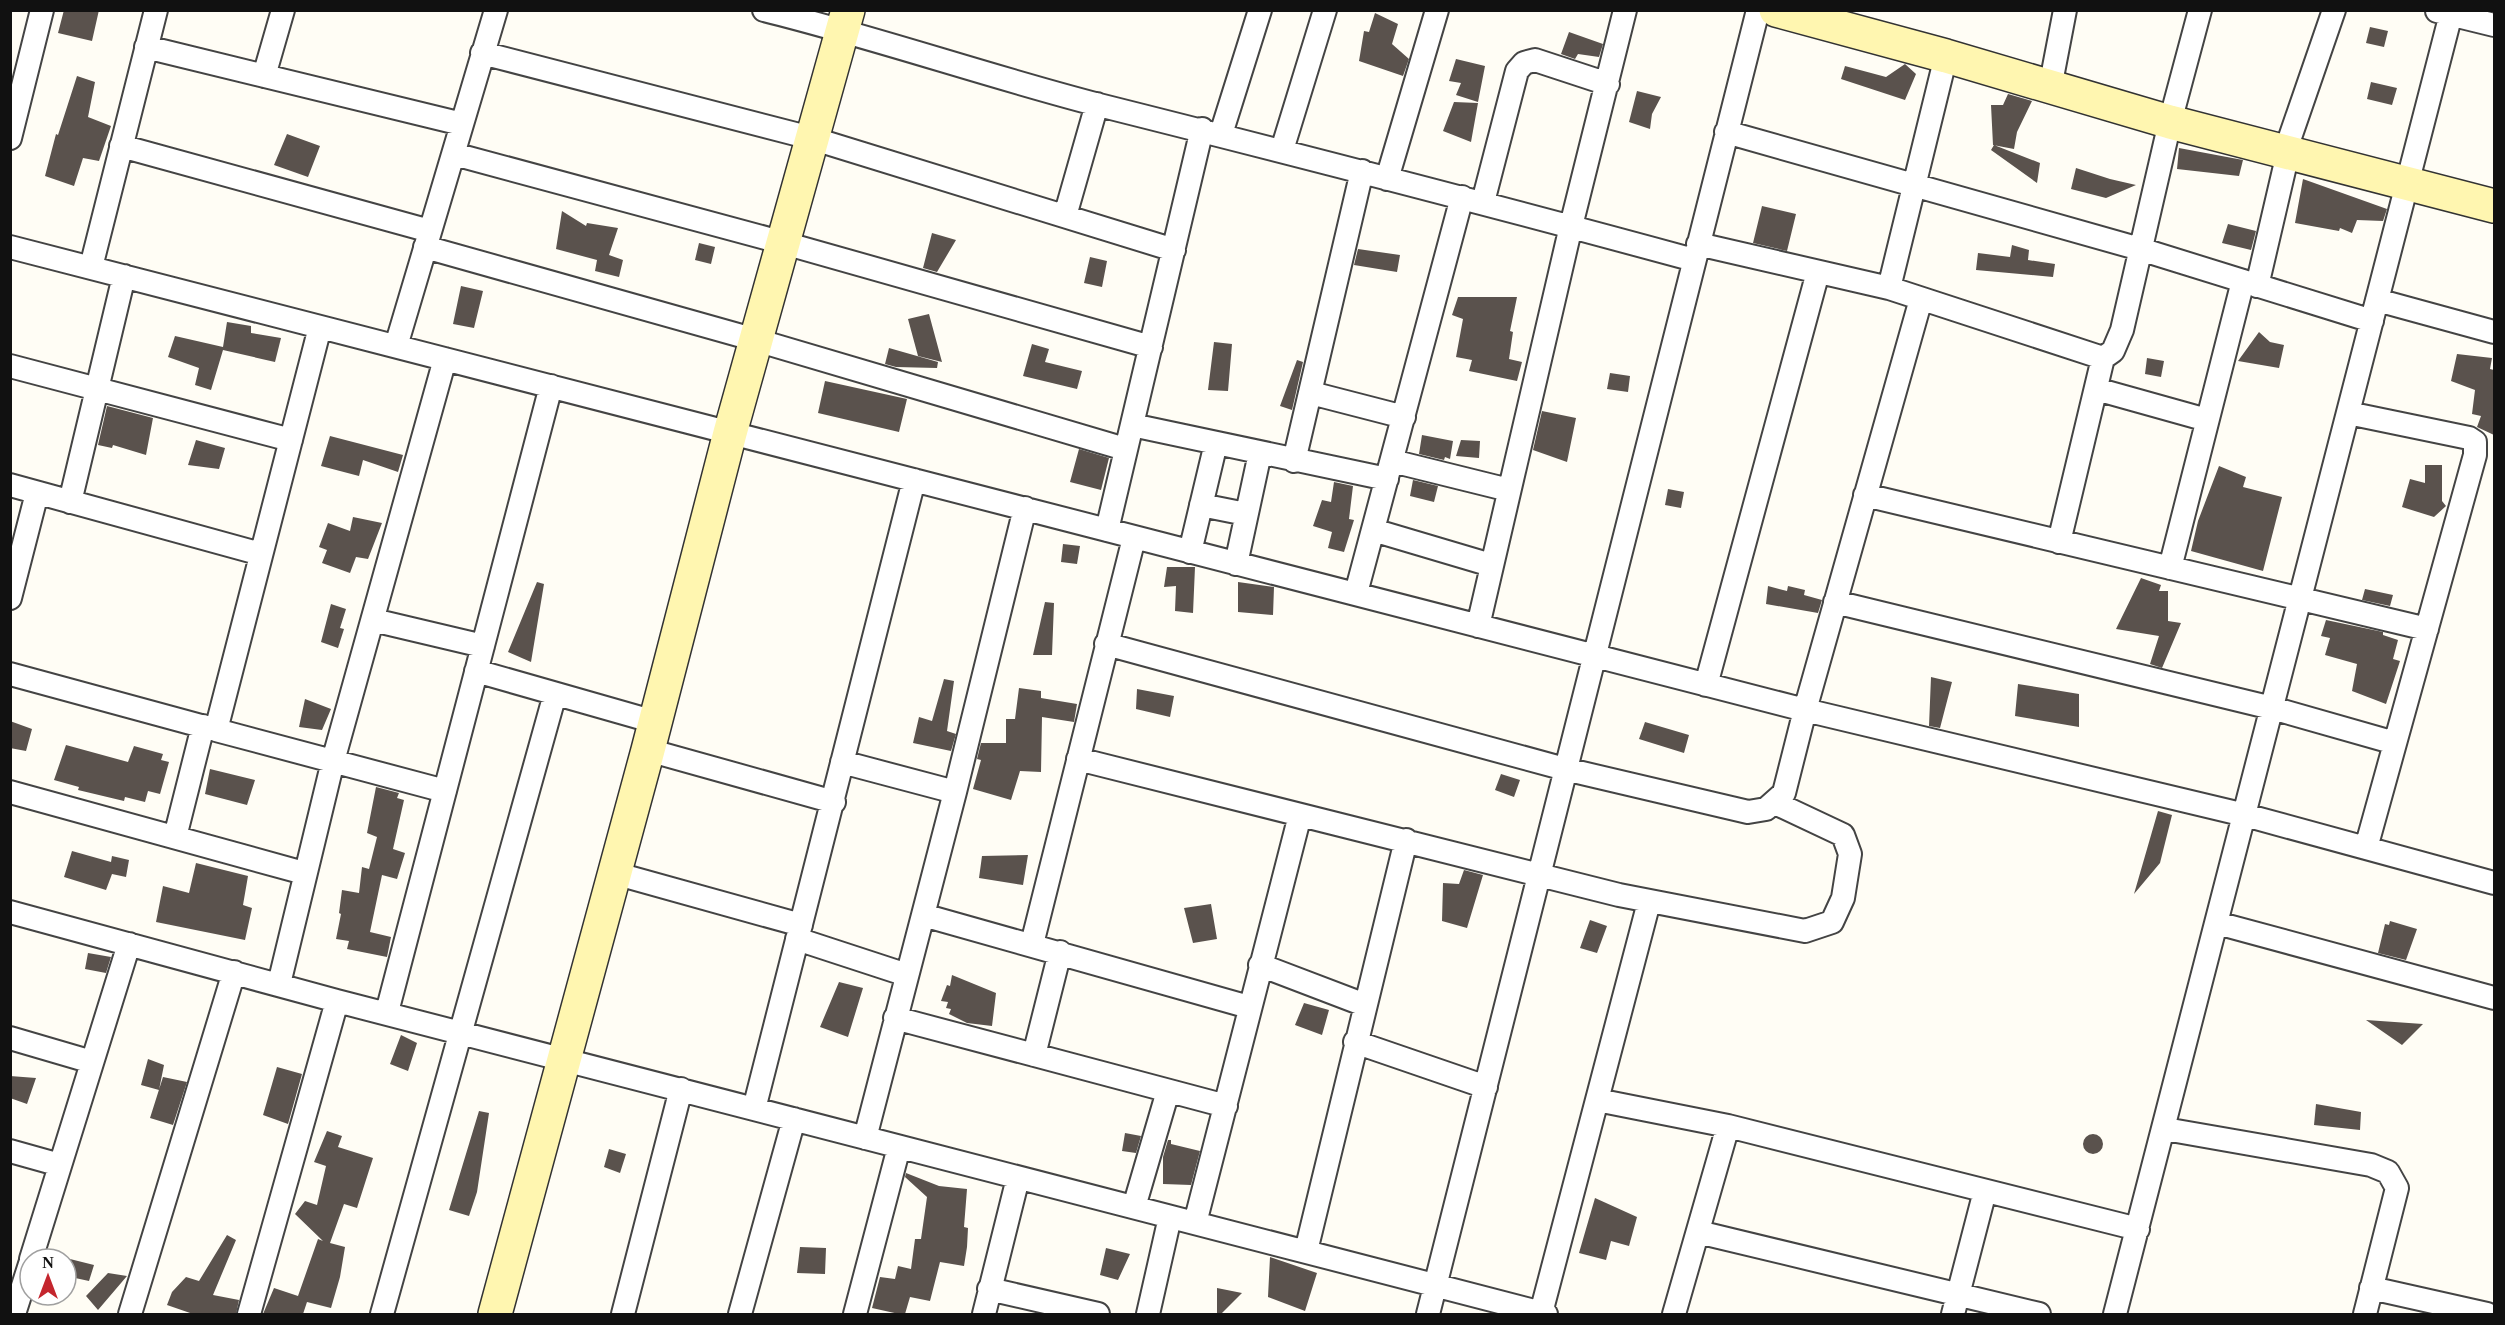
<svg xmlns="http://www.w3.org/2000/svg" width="2505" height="1325" viewBox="0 0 2505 1325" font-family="'Times New Roman',serif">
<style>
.building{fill:#5a524d}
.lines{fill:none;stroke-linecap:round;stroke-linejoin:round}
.street-casing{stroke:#444;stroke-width:26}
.secondary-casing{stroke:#333;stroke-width:36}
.street{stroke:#fff;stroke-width:22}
.secondary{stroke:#fff6b0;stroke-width:33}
</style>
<rect width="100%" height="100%" fill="#fffdf5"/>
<!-- building -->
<path class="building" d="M64,10H99L92,41L58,33Z
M1375,13L1398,24L1392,44L1409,59L1403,76L1359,61L1364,31L1369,32Z
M2370,27L2388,31L2384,47L2366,43Z
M1569,32L1603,44L1599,57L1578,54L1575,59L1561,54Z
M1456,59L1485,66L1478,102L1456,95L1461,83L1449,81Z
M1905,64L1916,74L1905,100L1841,79L1845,66L1886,77Z
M77,76L95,82L88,117L111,126L99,161L83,158L74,186L45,176L56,134L58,135Z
M2371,82L2397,88L2392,105L2367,99Z
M1637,91L1661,97L1652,114L1650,129L1629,122Z
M2008,94L2032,101L2017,132L2014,149L1993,145L1991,105H2003Z
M1454,102L1478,103L1471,142L1443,131Z
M287,134L320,146L308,177L274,165Z
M1994,145L2040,163L2037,183L1991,150Z
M2179,148L2243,160L2239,176L2177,169Z
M2076,168L2110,179L2136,185L2106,198L2071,189Z
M2303,179L2387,209L2383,221L2357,220L2352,233L2340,228L2339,231L2295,223Z
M1762,206L1796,214L1787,251L1753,243Z
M562,211L586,226L587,223L618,228L609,255L623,260L619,277L595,271L597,260L556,249Z
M2228,224L2256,231L2251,250L2222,243Z
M932,233L956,240L937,272L923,268Z
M699,243L715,247L711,264L695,260Z
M2012,245L2029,250L2028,260L2055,264L2053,277L1976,270L1978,253L2010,257Z
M1358,249L1400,255L1397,272L1354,265Z
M1090,257L1107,261L1102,287L1084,283Z
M461,286L483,291L474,328L453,324Z
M1458,297H1517L1510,331L1513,332L1509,359L1522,362L1517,381L1469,371L1472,360L1456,357L1463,319L1452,315Z
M929,314L942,362L918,356L908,319Z
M227,322L251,326V333L281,338L275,362L223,350L211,390L195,385L199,368L168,357L175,336L223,347Z
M2259,332L2270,342L2284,345L2279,368L2238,361Z
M1214,342L1232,344L1228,391L1208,390Z
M1032,344L1049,349L1045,362L1082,371L1077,389L1023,376Z
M889,348L938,362L937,368L896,367L885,364Z
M2457,354L2492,358L2490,369L2494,370V435L2477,427L2481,416L2472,414L2475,390L2451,381Z
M2147,358L2164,361L2161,377L2145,374Z
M1297,360L1303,362L1292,410L1280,406Z
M1610,373L1630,376L1628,392L1607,389Z
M825,381L907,399L899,432L818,413Z
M107,406L153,418L146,455L113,445L112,448L98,445Z
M1542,411L1576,418L1567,462L1533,450Z
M1422,435L1453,441L1450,459L1445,457L1444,460L1419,454Z
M330,436L403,455L398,472L363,460L359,476L321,466Z
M196,440L225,448L219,469L188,465Z
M1461,440L1480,441L1479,458L1456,456Z
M1079,449L1109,458L1101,490L1070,482Z
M2425,465H2442V501L2446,506L2434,517L2402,507L2410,479L2425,483Z
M2219,466L2246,477L2243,487L2282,497L2263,571L2191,551L2198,521Z
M1413,480L1438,486L1434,502L1410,496Z
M1334,482L1353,486L1349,519L1354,520L1344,552L1328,548L1332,532L1313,526L1322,500L1331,502Z
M1668,489L1684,492L1681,508L1665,505Z
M353,517L382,523L368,559L356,557L350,573L322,563L327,550L319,547L328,523L350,531Z
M1063,544L1080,546L1077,564L1061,562Z
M1167,567H1195L1193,613L1175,611L1176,586L1164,587Z
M2141,578L2161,585L2159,591H2168V621L2181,623L2162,668L2150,664L2159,636L2116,629Z
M537,582L544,584L531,662L508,652Z
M1238,582L1274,587L1273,615L1238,612Z
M1768,586L1787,591L1788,586L1805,590L1804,595L1822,600L1818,613L1766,604Z
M2365,589L2393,595L2390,606L2362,600Z
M1045,602L1054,603L1052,655H1033Z
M331,604L346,609L340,628L344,629L338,648L321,642Z
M2326,620L2383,632V635L2398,640L2393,659L2400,661L2386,704L2352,691L2357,664L2325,655L2330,638L2321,636Z
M1931,677L1952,682L1940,728L1929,726Z
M944,679L954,681L947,731L956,734L951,751L913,743L919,717L932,721Z
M2018,684L2079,694V727L2015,716Z
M1019,688L1041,691V698L1077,704L1074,722L1042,717L1041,772L1020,771L1011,800L973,789L981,760L977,759L981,743H1006V719H1015Z
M1137,689L1174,696L1170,717L1136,709Z
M305,699L331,709L322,730L299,727Z
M10,721L32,729L26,751L10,748Z
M1645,722L1689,735L1684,753L1639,739Z
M66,745L128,762L134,746L163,754L161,760L169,762L160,794L148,791L145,802L125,797L124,801L78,790L79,787L54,780Z
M210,769L255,780L247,805L205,794Z
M1501,774L1520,780L1514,797L1495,790Z
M376,787L399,793L397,798L404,800L393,849L405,853L397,879L382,875L370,932L391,937L387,957L347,949L349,941L336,939L341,914L339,913L342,890L359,893L362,867L369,869L377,837L367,833Z
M2158,811L2172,815L2160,863L2134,894Z
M72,851L111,862L112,856L129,860L126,877L112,874L106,890L64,877Z
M1028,855L1023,885L979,878L982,856Z
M196,863L248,876L243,905L252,908L245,940L156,922L163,886L189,893Z
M1464,870L1483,875L1467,928L1442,921L1443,883L1459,884Z
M1211,904L1217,939L1193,943L1184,908Z
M1590,920L1607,926L1597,953L1580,948Z
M2390,921L2417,929L2406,960L2378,953L2385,924L2389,925Z
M88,953L111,957L106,973L85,969Z
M952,975L996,993L992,1026L967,1023L949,1014L951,1009L946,1008L948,1002L941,1001L947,985L950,986Z
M839,982L863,988L848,1037L820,1027Z
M1304,1003L1329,1010L1322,1035L1295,1025Z
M2366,1020L2423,1024L2402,1045Z
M401,1035L417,1043L408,1071L390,1064Z
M148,1059L164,1065L159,1090L141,1085Z
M277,1067L302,1074L288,1124L263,1115Z
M10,1076L36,1078L27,1104L10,1098Z
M163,1077L187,1082L173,1125L150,1118Z
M2316,1104L2361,1112L2360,1130L2314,1125Z
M479,1111L489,1113L477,1192L469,1216L449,1210Z
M327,1131L342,1136L338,1147L373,1158L357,1208L344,1204L330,1243L345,1247L340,1277L331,1308L307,1302L303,1314H263L274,1288L298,1296L318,1239L323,1241L295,1214L305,1201L317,1205L326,1166L314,1162Z
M1125,1133L1141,1136L1136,1153L1122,1151Z
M2083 1144a10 10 0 1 1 20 0a10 10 0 1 1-20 0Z
M1168,1140H1171V1144L1200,1151L1191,1185L1163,1184V1157Z
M609,1149L626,1154L620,1173L604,1167Z
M906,1173L939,1186L967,1189L964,1227L968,1228L967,1247L964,1266L940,1262L930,1301L910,1297L905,1314H899L872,1308L880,1277L895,1279L898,1266L911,1269L915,1239H921L927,1197L905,1177Z
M1595,1198L1637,1217L1629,1246L1611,1241L1606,1260L1579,1253Z
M227,1235L236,1240L213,1295L239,1300L236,1314H193L167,1305L172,1292L186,1277L199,1281Z
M800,1247L826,1248L825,1274L797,1273Z
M1106,1248L1130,1254L1118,1280L1100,1275Z
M1270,1257L1317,1273L1305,1311L1268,1297Z
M66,1258L94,1265L89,1281L66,1276Z
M108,1273L127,1276L98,1310L86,1296Z
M1217,1288L1242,1293L1221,1314H1217Z"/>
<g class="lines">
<defs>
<path id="street" d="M764,10C877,38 987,76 1099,105C1298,155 1496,206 1694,260
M2437,11L2494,25
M146,47L462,124
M482,53L811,138L1174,250
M264,76L283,10
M2050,88L2065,10
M1726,132L2140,249L2372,321
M1221,134L1260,10
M10,138L42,10
M121,146L430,231
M1282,150L1325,10
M2285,152L2334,10
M454,154L784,243L1151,347
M1387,179L1437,10
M1483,202L1517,71L1524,63L1535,60L1608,84
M1065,216L1097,104
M1698,244L1889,288L2103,358L2113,351L2122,330L2170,122L2200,10
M10,247L1805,710L2245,815L2494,883
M425,247L756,340L1125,449
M91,267L156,10
M2257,286L2288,153
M1889,288L1946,56
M2377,300L2494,332
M320,327L216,730L445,791
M396,346L496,10
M10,366L291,440
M2096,389L2207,420
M1311,393L1404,417
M2348,413L2469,438L2475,442V455L2366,848
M1132,425L1387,479
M1294,461L1362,171
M1392,461L1509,490
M10,485L261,554
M1865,495L2427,629
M70,502L124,276
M1201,505L1246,514
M1107,530L1202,129
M1373,530L1491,565
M2059,542L2103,358
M1190,552L1216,443
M1236,564L1260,453
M2170,568L2243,281
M1356,593L1462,197
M10,598L37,493
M1835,602L2272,708L2395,743
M373,620L483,646
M1478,626L1571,226L1625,10
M1106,644L1565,769L1748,812L1766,809L1784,793L1805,710L1921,299
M476,671L655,722
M10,674L216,730
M1706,685L1818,272
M648,750L834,802
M1078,759L1619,895L1805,931L1832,922L1843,898L1850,854L1843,835L1775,803
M842,762L955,792
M10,792L304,873
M175,837L203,726
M614,873L801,925
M10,912L337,1001L1546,1314
M923,915L1249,1007
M2217,923L2494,998
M797,939L907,975
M1032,944L1134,538
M1260,965L1365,1005
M279,984L333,761L445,359
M387,1012L551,386
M895,1018L1226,1106
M10,1038L92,1062
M1355,1042L1486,1087
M1034,1055L1060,952
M1597,1100L1728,1126L2138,1229
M754,1109L914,480
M2165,1129L2371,1165L2388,1172L2397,1188L2365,1314
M865,1138L955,792L1025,508
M10,1151L60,1165
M1134,1207L1168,1091
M1195,1223L1300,815
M1698,1232L2039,1314
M1306,1251L1406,840
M31,1259L129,944
M2371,1288L2487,1314
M989,1289L1098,1314
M1541,1313L1649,902
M14,1314L30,1264
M130,1314L234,972
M249,1314L337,1001
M382,1314L555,694
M623,1314L681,1089
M740,1314L794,1119
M855,1314L899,1147
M984,1314L1018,1178
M1148,1314L1170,1217
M1428,1314L1758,10
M1674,1314L1728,1126
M1953,1314L1985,1191
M2115,1314L2452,10"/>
<path id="secondary" d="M1776,10L1946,56L2170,122L2494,206
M495,1314L648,750L730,433L848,10"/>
</defs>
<!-- street casing -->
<use href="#street" class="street-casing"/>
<!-- secondary casing -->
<use href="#secondary" class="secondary-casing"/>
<!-- street -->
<use href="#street" class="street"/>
<!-- secondary -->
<use href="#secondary" class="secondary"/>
</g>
<!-- border -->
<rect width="2505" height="1325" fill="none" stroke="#111111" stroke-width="24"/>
<!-- north arrow -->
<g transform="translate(48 1277)"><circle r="28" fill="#ffffff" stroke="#a0a0a0" stroke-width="1.5"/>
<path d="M0-4.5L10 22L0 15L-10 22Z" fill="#c4262e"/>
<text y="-9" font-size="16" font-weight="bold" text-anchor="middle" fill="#111111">N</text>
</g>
</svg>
